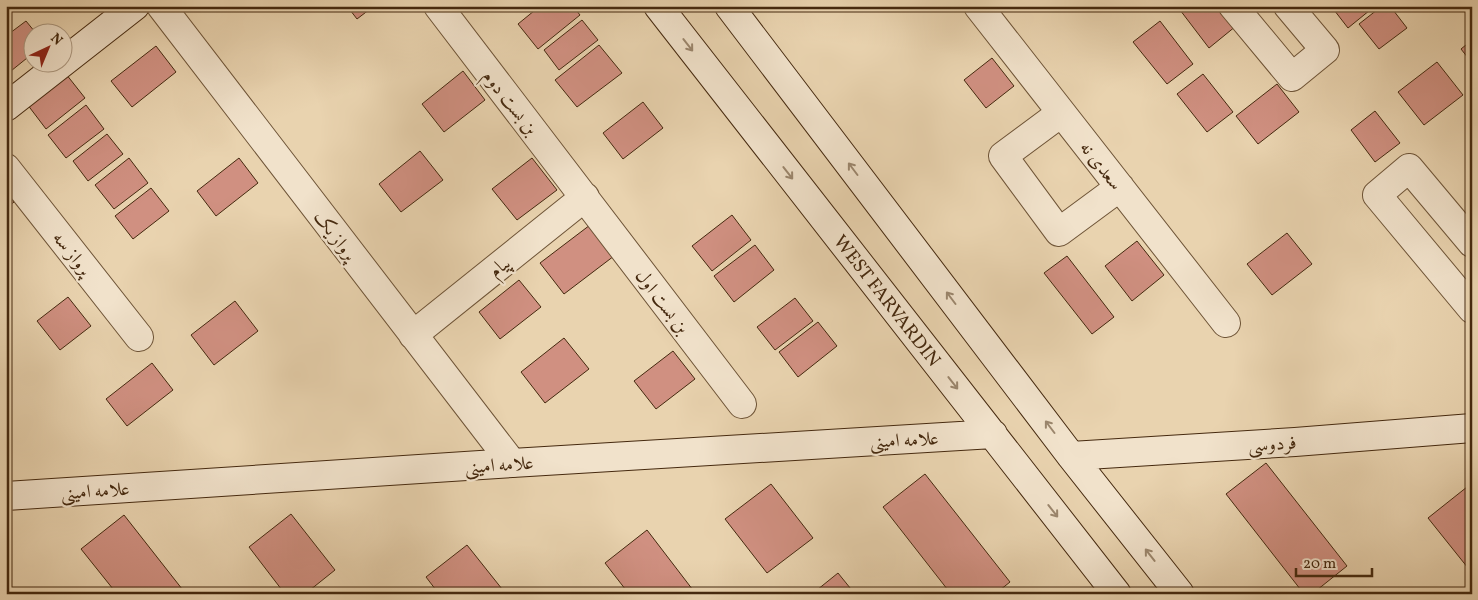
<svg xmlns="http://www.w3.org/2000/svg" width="1478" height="600" viewBox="0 0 1478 600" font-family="Vollkorn,Amiri,serif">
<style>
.building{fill:#d09081;stroke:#45290f}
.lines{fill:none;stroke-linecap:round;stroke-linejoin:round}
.street-casing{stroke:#6e5437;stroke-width:30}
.secondary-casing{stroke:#45290f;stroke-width:30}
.street{stroke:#f1e2cb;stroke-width:28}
.secondary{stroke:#f1e2cb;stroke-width:28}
.oneway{stroke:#9b866d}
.labels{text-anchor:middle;stroke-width:4.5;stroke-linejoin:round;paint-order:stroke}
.street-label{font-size:19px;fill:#45290f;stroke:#f1e2cb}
</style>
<rect width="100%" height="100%" fill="#e9d3af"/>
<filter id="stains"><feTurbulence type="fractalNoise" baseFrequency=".004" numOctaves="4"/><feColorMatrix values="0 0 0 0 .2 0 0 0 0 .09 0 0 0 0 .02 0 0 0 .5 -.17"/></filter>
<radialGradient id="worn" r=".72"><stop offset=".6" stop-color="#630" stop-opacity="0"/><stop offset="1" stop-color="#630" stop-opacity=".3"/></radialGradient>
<!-- building -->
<path class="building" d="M347,6H374L357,19Z
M540,6H573L580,15L538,49L518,24Z
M1177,6H1221L1236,26L1209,48Z
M1331,6H1375L1348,28Z
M1382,6H1390L1407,28L1379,49L1359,24Z
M582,20L598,40L559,70L544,50Z
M26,21L35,32H32V54L6,75V36Z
M1160,21L1193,64L1167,84L1133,42Z
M1472,40V63L1461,49Z
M599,45L622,73L577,107L555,80Z
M156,46L176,72L132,107L111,81Z
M992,58L1014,86L986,108L964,80Z
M1437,62L1463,95L1424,125L1398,92Z
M463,71L485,100L444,132L422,104Z
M66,74L85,98L46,129L27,104Z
M1203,74L1233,112L1207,132L1177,94Z
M1277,84L1299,112L1258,144L1236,116Z
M643,102L663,128L623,159L603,133Z
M86,105L104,129L66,158L48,135Z
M1375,111L1400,143L1375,162L1351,130Z
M107,134L123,154L88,181L73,161Z
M420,151L443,180L401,212L379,184Z
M129,158L148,183L114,209L95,185Z
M239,158L258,183L216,216L197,191Z
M532,158L557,190L517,220L492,189Z
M151,188L169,211L133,239L115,216Z
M6,192L14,202L6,209Z
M732,215L751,240L712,271L692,246Z
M590,225L614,256L564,294L540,263Z
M1287,233L1312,264L1272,295L1247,264Z
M1137,241L1164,275L1132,301L1105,266Z
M755,245L774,270L734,302L714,276Z
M1067,256L1114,317L1092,334L1044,273Z
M519,280L541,307L500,339L479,312Z
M68,297L91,326L60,350L37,321Z
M795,298L813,321L775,350L757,327Z
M235,301L258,331L214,365L191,335Z
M818,322L837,346L798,377L779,352Z
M564,338L589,369L545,403L521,372Z
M673,351L695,379L656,409L634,381Z
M152,363L173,390L127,426L106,399Z
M1266,463L1347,566L1312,594H1304L1226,494Z
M925,474L1010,582L995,594H951L883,507Z
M1472,483V573L1428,518Z
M771,484L813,538L767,573L725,519Z
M291,514L335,570L305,594H285L249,547Z
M124,515L186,594H117L81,549Z
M647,530L696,594H629L605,563Z
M467,545L506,594H439L426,577Z
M838,573L855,594H812Z"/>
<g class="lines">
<defs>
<path id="street" d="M161,6L512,463
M438,6L742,404
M978,6L1226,323
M1233,6L1292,77L1325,50L1288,6
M1061,113L1003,156L1059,232L1120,187
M6,168L139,337
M1472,243L1409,168L1377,195L1472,309
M413,335L585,197"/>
<path id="secondary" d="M658,6L1117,594
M729,6L1071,456L1180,594
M6,107L135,6
M1071,456L1295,442L1472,428
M6,496L512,463L993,434"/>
</defs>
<!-- street casing -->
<use href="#street" class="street-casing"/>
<!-- secondary casing -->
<use href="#secondary" class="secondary-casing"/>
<!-- street -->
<use href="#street" class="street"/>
<!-- secondary -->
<use href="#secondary" class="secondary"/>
</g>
<!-- one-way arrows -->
<defs><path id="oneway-shaft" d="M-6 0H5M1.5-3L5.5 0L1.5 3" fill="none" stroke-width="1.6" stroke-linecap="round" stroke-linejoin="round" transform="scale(1.25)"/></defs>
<g class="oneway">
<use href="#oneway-shaft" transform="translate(688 45) rotate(52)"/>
<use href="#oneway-shaft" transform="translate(853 169) rotate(-127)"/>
<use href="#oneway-shaft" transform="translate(788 173) rotate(52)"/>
<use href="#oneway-shaft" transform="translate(951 298) rotate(-127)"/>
<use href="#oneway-shaft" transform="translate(953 383) rotate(52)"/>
<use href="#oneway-shaft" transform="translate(1050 427) rotate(-127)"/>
<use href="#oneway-shaft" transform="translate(1053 511) rotate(52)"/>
<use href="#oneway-shaft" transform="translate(1150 555) rotate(-128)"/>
</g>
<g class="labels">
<!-- street labels -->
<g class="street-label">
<text transform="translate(511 102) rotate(52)" y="7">بن بست دوم</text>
<text transform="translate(1102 165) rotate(52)" y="7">سعدی نه</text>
<text transform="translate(336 235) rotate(53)" y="7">پرواز یک</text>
<text transform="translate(73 253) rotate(52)" y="7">پرواز سه</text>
<text transform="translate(499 266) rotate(-39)" y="7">پیام</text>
<text transform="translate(888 300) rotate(52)" y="7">WEST FARVARDIN</text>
<text transform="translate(663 301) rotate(53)" y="7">بن بست اول</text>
<text transform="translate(904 439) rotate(-3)" y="7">علامه امینی</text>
<text transform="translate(1272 443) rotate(-4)" y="7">فردوسی</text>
<text transform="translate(499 464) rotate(-4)" y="7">علامه امینی</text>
<text transform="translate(95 490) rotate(-4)" y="7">علامه امینی</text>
</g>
</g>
<!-- margin -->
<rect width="1478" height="600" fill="none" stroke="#e9d3af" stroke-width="25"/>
<rect x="8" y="8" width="1463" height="585" fill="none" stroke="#45290f" stroke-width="2.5"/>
<rect x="12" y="12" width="1453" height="575" fill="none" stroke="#45290f"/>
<!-- north arrow -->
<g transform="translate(48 48) rotate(44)"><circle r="24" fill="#f1e2cb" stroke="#ac9880"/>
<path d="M0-4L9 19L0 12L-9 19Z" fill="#8f2418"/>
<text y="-8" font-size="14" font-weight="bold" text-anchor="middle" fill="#45290f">N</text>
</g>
<!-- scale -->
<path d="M1296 568v8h76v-8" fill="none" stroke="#45290f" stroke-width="2.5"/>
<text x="1303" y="568" font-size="15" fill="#45290f" stroke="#f1e2cb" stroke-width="4" paint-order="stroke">20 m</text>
<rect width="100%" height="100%" filter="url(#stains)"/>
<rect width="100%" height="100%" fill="url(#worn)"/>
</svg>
